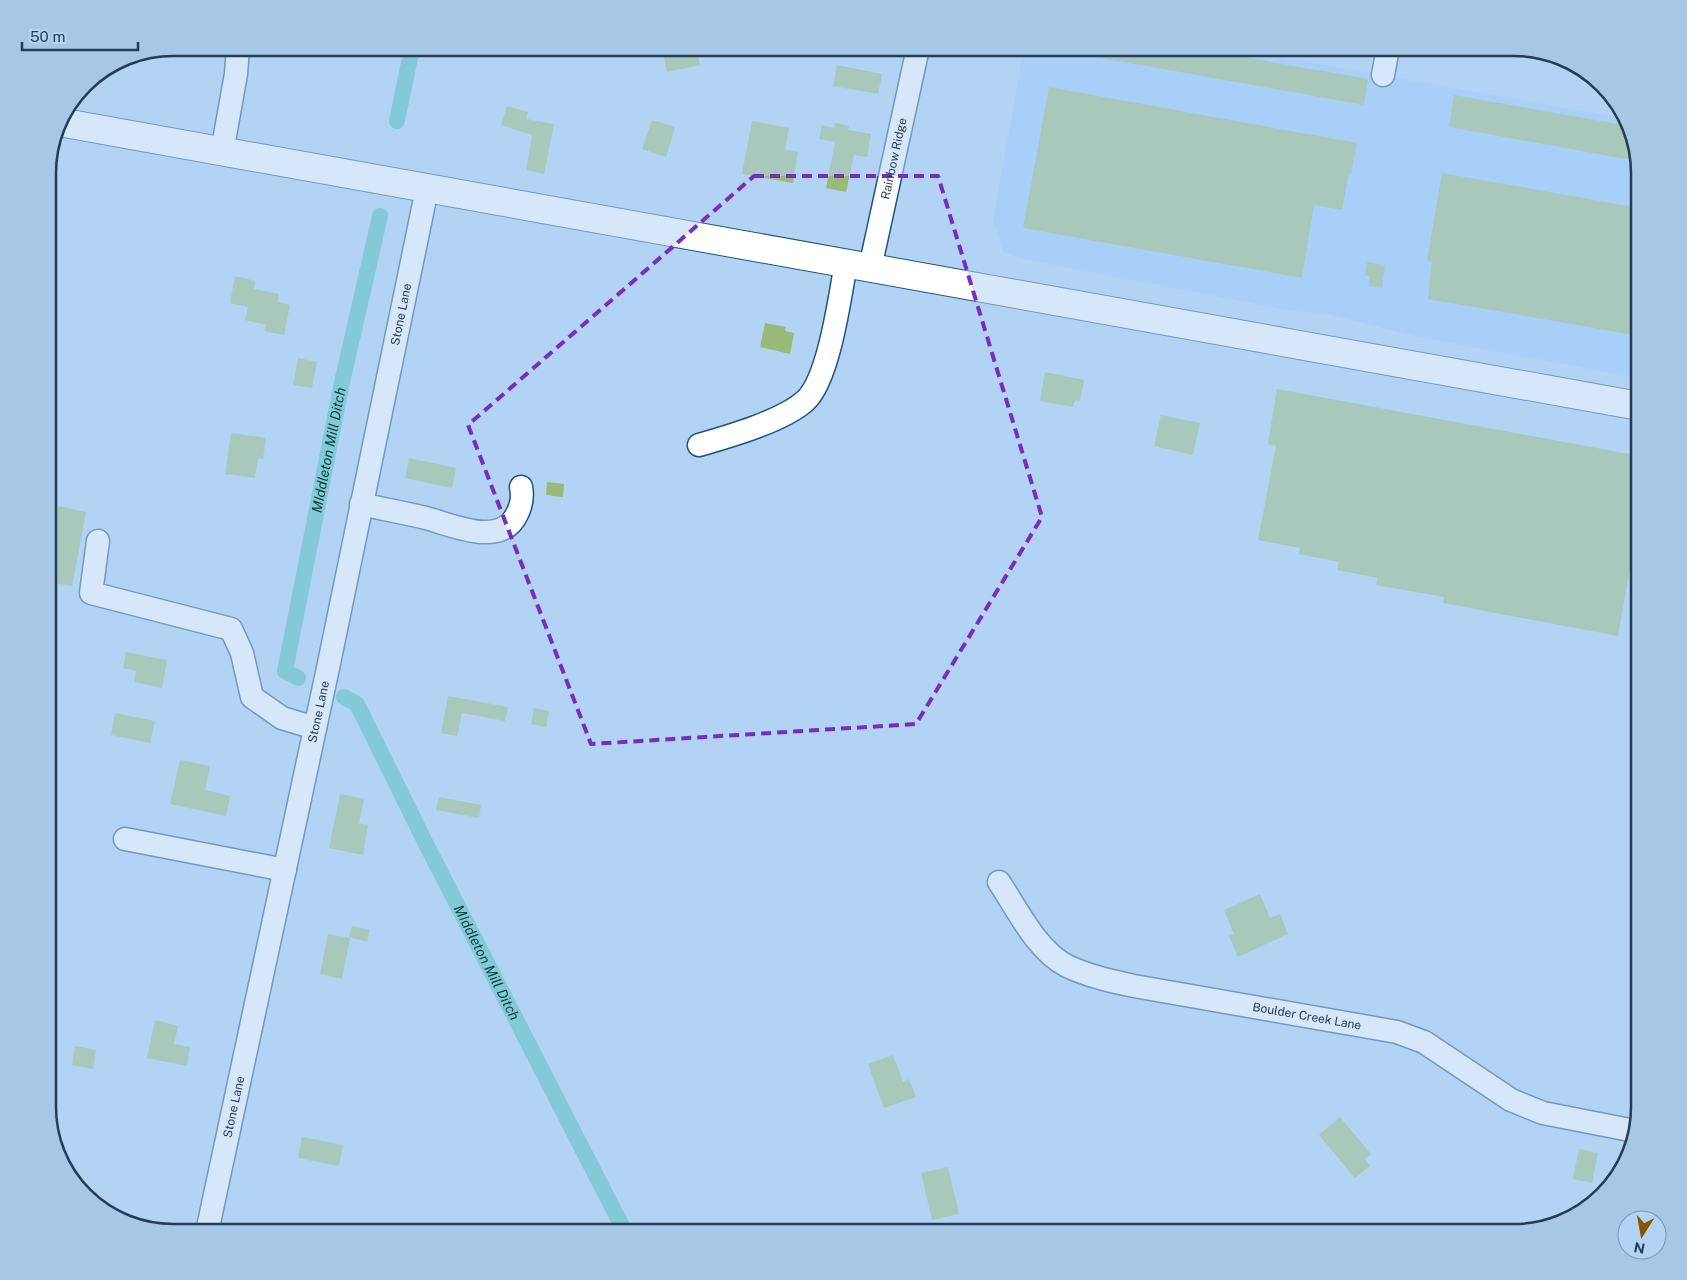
<svg xmlns="http://www.w3.org/2000/svg" width="1687" height="1280" viewBox="0 0 1687 1280" font-family="'Public Sans',sans-serif">
<style>
.built{fill:#9bcbfc}
.lines{fill:none;stroke-linecap:round;stroke-linejoin:round}
.canal{stroke:#4dbdb6;stroke-width:16}
.building{fill:#9aba77}
.minor-casing{stroke:#1f5484;stroke-width:25}
.major-casing{stroke:#1f5484;stroke-width:30}
.minor{stroke:#fff;stroke-width:22}
.major{stroke:#fff;stroke-width:28}
.marked{fill:none;stroke:#7b2cbf;stroke-width:4;stroke-dasharray:10 6;stroke-linejoin:round}
.labels{text-anchor:middle;stroke-width:4.5;stroke-linejoin:round;paint-order:stroke}
.street-label{font-size:12px;fill:#263c53;stroke:#b2d3f4}
.water-label{font-size:14px;font-style:italic;fill:#093e3b;stroke:#b2d3f4}
.rim{fill:none;stroke:#263c53;stroke-width:2.5}
</style>
<rect width="100%" height="100%" fill="#b2d3f4"/>
<!-- built -->
<path class="built" d="M1024,48H1229L1627,119L1639,173V378L1414,336L1323,313L1292,311L1024,259L1003,252L993,219Z"/>
<g class="lines">
<!-- canal -->
<g class="canal">
<path d="M397,121L412,48"/>
<path id="s1" d="M298,678L285,671L341,387L380,216"/>
<path id="s2" d="M344,697L357,704L426,844L625,1232"/>
</g>
</g>
<!-- building -->
<path class="building" d="M662,48H697L700,65L667,72Z
M1081,48H1192L1368,79L1364,105L1080,54Z
M837,65L882,74L878,94L833,86Z
M1049,87L1357,143L1351,174L1349,173L1342,210L1314,205L1302,278L1023,228Z
M1454,95L1629,126L1637,161L1449,127Z
M507,106L528,112L526,119L554,124L544,174L526,170L532,135L501,125Z
M652,120L675,127L666,157L642,149Z
M752,121L789,128L785,150L798,152L793,183L742,174Z
M835,123L849,126L848,130L871,134L867,157L854,155L846,192L826,188L835,142L819,139L822,125L834,128Z
M1442,173L1640,208V336L1428,299L1432,262L1427,261Z
M1367,262L1385,265L1382,288L1369,286L1370,276L1365,275Z
M235,276L255,281L254,289L279,294L278,302L290,305L284,335L264,331L266,325L245,320L248,307L230,303Z
M765,323L786,327L785,331L794,333L790,354L760,347Z
M298,358L317,362L312,388L293,385Z
M1045,372L1084,380L1080,401L1075,400L1073,407L1040,401Z
M1277,389L1640,456V513L1618,636L1443,603L1444,597L1376,585L1378,578L1337,570L1339,562L1299,554L1300,548L1258,540L1276,446L1268,444Z
M1161,415L1200,423L1193,455L1154,446Z
M231,433L266,438L263,459L258,458L255,478L225,474Z
M409,458L456,468L452,488L405,478Z
M547,482L564,484L563,497L546,495Z
M58,506L86,512L72,586L48,582V549Z
M126,652L167,660L162,688L134,682L136,671L123,668Z
M448,696L508,707L505,721L462,713L457,736L441,733Z
M534,708L549,711L546,727L531,724Z
M115,713L155,721L150,743L111,735Z
M180,760L210,766L205,790L230,796L226,816L170,804Z
M340,794L364,799L359,823L368,825L363,855L329,848Z
M439,797L481,805L479,818L436,810Z
M1260,894L1270,918L1280,914L1288,934L1238,957L1229,936L1234,934L1224,910Z
M352,926L370,930L367,942L349,937Z
M328,934L350,938L342,979L320,974Z
M155,1020L178,1026L174,1044L190,1047L187,1066L147,1058Z
M75,1046L96,1050L93,1069L72,1065Z
M893,1055L903,1082L909,1079L916,1097L884,1108L868,1064Z
M1340,1117L1371,1154L1365,1159L1370,1166L1355,1178L1319,1135Z
M302,1137L343,1145L339,1166L298,1158Z
M1579,1149L1598,1153L1592,1183L1573,1179Z
M948,1167L959,1214L932,1220L921,1173Z"/>
<g class="lines">
<defs>
<g id="minor">
<path d="M1383,75L1388,48"/>
<path d="M222,152L236,74L238,48"/>
<path id="s3" d="M870,268L918,48"/>
<path d="M699,445C727,437 783,421 805,401C829,380 840,296 846,263"/>
<path d="M361,504C383,509 405,513 426,518C452,525 501,548 517,514C522,504 523,497 521,487"/>
<path d="M98,541L91,593L231,629L242,653L252,697L282,718L315,728"/>
<path d="M125,839L285,870"/>
<path id="s4" d="M999,882C1017,909 1037,951 1067,966C1088,976 1111,981 1134,986L1397,1032L1424,1042L1511,1100L1543,1113L1635,1131"/>
<path id="s5" d="M207,1232L328,668L427,189"/>
</g>
<path id="major" d="M59,122L1639,406"/>
</defs>
<!-- minor casing -->
<use href="#minor" class="minor-casing"/>
<!-- major casing -->
<use href="#major" class="major-casing"/>
<!-- minor -->
<use href="#minor" class="minor"/>
<!-- major -->
<use href="#major" class="major"/>
</g>
<!-- marked area -->
<path d="M0 0H1687V1280H0ZM754,176H938L1042,517L916,724L591,744L468,425Z" fill="#b2d3f4" fill-opacity=".55" fill-rule="evenodd"/>
<path class="marked" d="M754,176H938L1042,517L916,724L591,744L468,425Z"/>
<g class="labels">
<!-- street labels -->
<g class="street-label">
<text dy="4" stroke="none"><textPath href="#s3" startOffset="112">Rainbow Ridge</textPath></text>
<text dy="4" stroke="none"><textPath href="#s5" startOffset="938">Stone Lane</textPath></text>
<text dy="4" stroke="none"><textPath href="#s5" startOffset="532">Stone Lane</textPath></text>
<text dy="4" stroke="none"><textPath href="#s4" startOffset="355">Boulder Creek Lane</textPath></text>
<text dy="4" stroke="none"><textPath href="#s5" startOffset="128">Stone Lane</textPath></text>
</g>
<!-- water labels -->
<g class="water-label">
<text dy="5" stroke="none"><textPath href="#s1" startOffset="240">MIddleton Mill Ditch</textPath></text>
<text dy="5" stroke="none"><textPath href="#s2" startOffset="304">MIddleton Mill Ditch</textPath></text>
</g>
</g>
<!-- crop -->
<path d="M0 0H1687V1280H0ZM173 56H1514A117 117 0 0 1 1631 173V1107A117 117 0 0 1 1514 1224H173A117 117 0 0 1 56 1107V173A117 117 0 0 1 173 56Z" fill="#a7c7e7" fill-rule="evenodd"/>
<path class="rim" d="M173 56H1514A117 117 0 0 1 1631 173V1107A117 117 0 0 1 1514 1224H173A117 117 0 0 1 56 1107V173A117 117 0 0 1 173 56Z"/>
<!-- north arrow -->
<g transform="translate(1642 1235) rotate(191)"><circle r="24" fill="#b2d3f4" stroke="#7a97b4"/>
<path d="M0-4L9 19L0 12L-9 19Z" fill="#885400"/>
<text y="-8" font-size="14" font-weight="bold" text-anchor="middle" fill="#263c53">N</text>
</g>
<!-- scale -->
<path d="M22 42v8h116v-8" fill="none" stroke="#263c53" stroke-width="2.5"/>
<text x="30" y="42" font-size="15" fill="#263c53" stroke="#b2d3f4" stroke-width="4" paint-order="stroke">50 m</text>
</svg>
